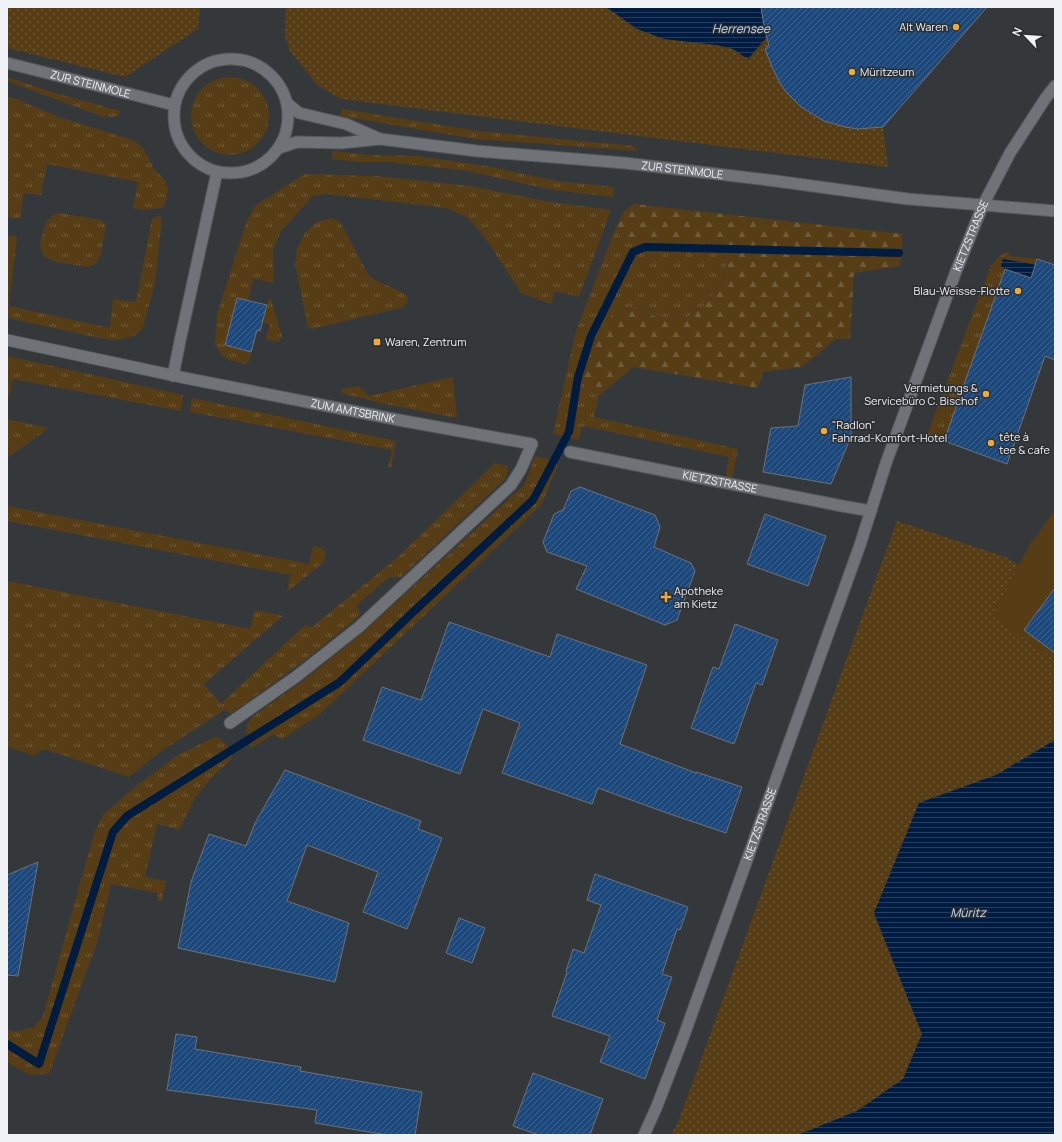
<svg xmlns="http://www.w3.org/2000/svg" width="1062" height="1142" viewBox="0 0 1062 1142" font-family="Manrope,sans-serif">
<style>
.grass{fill:url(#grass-tufts)}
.forest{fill:url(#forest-firs)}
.park{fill:url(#park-dots)}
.garden{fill:#563d15}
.water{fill:url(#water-rules)}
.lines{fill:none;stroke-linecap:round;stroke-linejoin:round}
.stream{stroke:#001c41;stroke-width:8}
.building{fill:url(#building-hatch);stroke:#6e7176}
.minor-casing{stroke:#535659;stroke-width:13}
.tertiary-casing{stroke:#535659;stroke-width:13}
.minor{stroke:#6f7276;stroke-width:11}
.tertiary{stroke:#6f7276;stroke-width:11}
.poi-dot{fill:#ebaa39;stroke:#2b2e31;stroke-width:1.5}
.labels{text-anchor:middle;stroke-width:3;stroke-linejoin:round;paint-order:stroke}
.poi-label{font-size:11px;fill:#f0f2f5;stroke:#2b2e31;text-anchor:start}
.street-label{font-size:11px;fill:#f0f2f5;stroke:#2b2e31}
.water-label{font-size:12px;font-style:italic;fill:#c4defe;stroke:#2b2e31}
</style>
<defs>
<pattern id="grass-tufts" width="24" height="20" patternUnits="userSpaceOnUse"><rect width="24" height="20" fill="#563d15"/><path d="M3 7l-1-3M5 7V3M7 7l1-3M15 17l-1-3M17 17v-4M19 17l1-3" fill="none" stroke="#6f5a38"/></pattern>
<pattern id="forest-firs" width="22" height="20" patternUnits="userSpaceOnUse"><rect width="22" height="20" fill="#563d15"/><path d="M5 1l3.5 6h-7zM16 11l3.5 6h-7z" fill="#6f5a38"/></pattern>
<pattern id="park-dots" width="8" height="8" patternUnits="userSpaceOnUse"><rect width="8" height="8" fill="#563d15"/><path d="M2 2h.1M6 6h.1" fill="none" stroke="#6f5a38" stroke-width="1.8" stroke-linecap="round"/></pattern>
<pattern id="water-rules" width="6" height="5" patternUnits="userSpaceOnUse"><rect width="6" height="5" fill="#001c41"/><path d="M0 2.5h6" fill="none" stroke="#263d5d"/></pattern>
<pattern id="building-hatch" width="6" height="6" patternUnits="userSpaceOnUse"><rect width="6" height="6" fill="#1c487c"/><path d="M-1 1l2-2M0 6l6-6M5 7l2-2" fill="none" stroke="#3d638f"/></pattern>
</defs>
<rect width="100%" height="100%" fill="#35383b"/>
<!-- grass -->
<path class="grass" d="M7,77L55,93L120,111L119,115L112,117L101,116L7,81Z
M191 116a39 39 0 1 1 78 0a39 39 0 1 1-78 0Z
M7,97L14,98L61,118L133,140L143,148L155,170L165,180L168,188L166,201L163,208L142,210L133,208L138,182L47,164L41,195L24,193L20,219L7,217Z
M342,109L478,131L633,146L639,151L476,139L340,116Z
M333,151L368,155L417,156L486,166L557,181L614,187L613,197L553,190L468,171L388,162H359L332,159Z
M305,174L377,176L470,186L550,202L611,210L579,297L555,291L551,304L521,293L484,236L467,217L446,208L327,194L313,196L281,231L273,250L274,283L253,279L248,300L237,298L225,345L251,352L250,360L245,364L229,360L220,353L215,344L217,315L246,223L256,205Z
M60,213L101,220L104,222L106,225L101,253L97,263L88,267L56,262L45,257L41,251L40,242L46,222L53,215Z
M158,216L162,218L155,283L143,328L134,336L120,340L104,339L7,318V235L17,237L9,306L110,328L113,299L136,302L152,219Z
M332,218L340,222L369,276L379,282L404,293L408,297L407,302L404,307L312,329L308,327L295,263L297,249L305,233L317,222Z
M615,230L622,238L720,242L730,255L721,283L703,307L686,318L662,319L633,308L616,312L604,323L593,346L592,393L599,396L594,417L738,449L732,478L726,477L729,457L582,426L579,440L553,434L576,331Z
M1010,251L1008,256L1037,259L1035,265L1003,259L1001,266L1005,269L944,441L927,435L990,268C996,259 1000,254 1010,251Z
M269,299H271L282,336L279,342L267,340L266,337L270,324L263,323Z
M7,356L183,395L181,411L13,379L9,397L7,396Z
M453,377L457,418L380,403L341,393L342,389L359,386L369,396Z
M192,398L396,441L391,468L388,467L392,450L190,412Z
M7,420H11L49,428L7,458Z
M535,456L557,461V468L541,505L320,714L283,739L272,735L251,748C246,734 244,730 252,717L303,681L365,631L525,484Z
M495,463L507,466L508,471L505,479L401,577H389L357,605L360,615C319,651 275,682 230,714L226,709L160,752L129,777L47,750L39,751L35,756L7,747V581L250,629L255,610L283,616L204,684L221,704L305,625L312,627L397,558Z
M7,506L309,564L313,546L322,548L326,553L324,562L287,592L290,575L7,521Z
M215,737L220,738L229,748L232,759L214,775L195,798L179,830L157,824L145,877L166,881L162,901H158V893L111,884L97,943L49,1074L30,1075L7,1062V1030L15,1032L34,1027L43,1016L95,831L103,815L135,787L178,755Z"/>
<!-- forest -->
<path class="forest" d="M634,204L903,234L900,266L854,273L850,339H836L802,367L763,372L758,388L633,367L599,396L592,393L583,378L593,346L604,323L616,312L633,308L662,319L686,318L703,307L721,283L730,255L720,242L622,238L615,230L624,211Z"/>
<!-- park -->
<path class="park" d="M7,7H200L198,29L125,77L7,48Z
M286,7H761L765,32L769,45L770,58L769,59C785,110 832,135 883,127L888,167L341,99L317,85L290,51L285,36Z
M897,521L1005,557L1019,565L992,616L1055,660V740L996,775L919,803L874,913L922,1034L903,1079L857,1111L798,1135H671L679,1120C752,920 824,720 897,521Z"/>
<!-- garden -->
<path class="garden" d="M1055,510V660L992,616L1029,546Z"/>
<!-- water -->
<path class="water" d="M606,7H761L763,21L767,37L748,59L733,49L716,45L664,39L637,29Z
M1003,259L1055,268V287L1005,269L1001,266Z
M1055,740V1135H798L857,1111L903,1079L922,1034L874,913L919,803L996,775Z"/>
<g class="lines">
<!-- stream -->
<path class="stream" d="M7,1044L39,1064L113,832L127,816L340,682L411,614L533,500L569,432L578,377L591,336L633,252L645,247L899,253"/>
</g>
<!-- building -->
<path class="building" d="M761,7H987L883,127L858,129L845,127L824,121L801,107L787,93L781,85L772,67L765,49L769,45L765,32Z
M1037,259L1055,265V360L1045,356L1007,464L944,441L1005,269L1031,278Z
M237,298L267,305L260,331L257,330L251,352L225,345Z
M851,377V437L831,484L763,472L771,428L798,426L805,385Z
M580,487L655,515L660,527L654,547L691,563L695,571L677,620L665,625L576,589L587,566L547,552L543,542L554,514L563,510L571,491Z
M765,514L826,536L808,586L747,564Z
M1055,588V653L1024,630Z
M449,622L550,657L557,634L647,665L620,744L696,773V772L742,787L726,833L667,813L598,788L592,804L502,773L520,723L483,709L460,774L363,740L382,687L421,700Z
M735,624L778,640L762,685L756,683L734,744L691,728L713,667L719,669Z
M285,770L421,821L418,829L442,838L407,929L363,912L378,872L307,845L287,901L349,923L335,982L178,948L191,882L209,834L246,846L255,823Z
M38,862L18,976L7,975V875Z
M595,874L688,907L680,930L677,929L662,974L672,977L657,1020L665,1023L645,1079L600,1062L610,1036L552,1016L567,972L566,971L573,949L584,953L601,905L587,900Z
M459,918L485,928L472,963L446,953Z
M176,1034L197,1037L195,1049L301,1067L300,1071L422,1092L415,1135H387L315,1123L317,1110L167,1090Z
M533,1073L603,1099L590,1135H539L513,1126Z"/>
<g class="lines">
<defs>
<g id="minor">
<path d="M983,205L1055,211"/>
<path id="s1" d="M7,340L190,379L404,421L532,444L521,469L511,485L359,627L297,676L230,723"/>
<path d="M173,376L180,341L217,172"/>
<path id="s2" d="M570,452L842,506L871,511"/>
<path id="s3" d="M644,1135L657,1106L682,1041L860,545L886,463L955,274L983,205L1010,153L1045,99L1055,86"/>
</g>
<g id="tertiary">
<circle cx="231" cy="116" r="57"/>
<path id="s4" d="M7,63L174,105"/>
<path d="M287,103L299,113L346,124L380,139"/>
<path id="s5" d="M279,148L297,142L342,143L380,139L477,151L625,163L776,181L908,199L983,205"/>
</g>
</defs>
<!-- minor casing -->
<use href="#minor" class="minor-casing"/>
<!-- tertiary casing -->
<use href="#tertiary" class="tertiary-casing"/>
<!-- minor -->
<use href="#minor" class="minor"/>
<!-- tertiary -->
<use href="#tertiary" class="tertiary"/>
</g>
<!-- markers -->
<g class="poi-dot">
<circle cx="956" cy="27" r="4"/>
<circle cx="852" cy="72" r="4"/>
<circle cx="1018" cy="291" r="4"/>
<rect x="373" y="338" width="8" height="8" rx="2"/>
<circle cx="986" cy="394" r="4"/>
<circle cx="824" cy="431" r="4"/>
<circle cx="991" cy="443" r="4"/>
<path d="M664 591h4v4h4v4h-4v4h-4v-4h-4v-4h4z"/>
</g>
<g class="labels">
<!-- poi labels -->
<g class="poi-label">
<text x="948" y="31" text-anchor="end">Alt Waren</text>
<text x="860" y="76">Müritzeum</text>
<text x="1010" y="295" text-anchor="end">Blau-Weisse-Flotte</text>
<text x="385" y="346">Waren, Zentrum</text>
<text x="978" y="392" text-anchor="end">Vermietungs &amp;<tspan x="978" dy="13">Servicebüro C. Bischof</tspan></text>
<text x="832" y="429">"Radlon"<tspan x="832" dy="13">Fahrrad-Komfort-Hotel</tspan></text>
<text x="999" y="441">tête à<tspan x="999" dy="13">tee &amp; cafe</tspan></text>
<text x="674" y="595">Apotheke<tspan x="674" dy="13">am Kietz</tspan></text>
</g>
<!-- street labels -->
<g class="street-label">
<text dy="4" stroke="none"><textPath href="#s4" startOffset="86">ZUR STEINMOLE</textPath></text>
<text dy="4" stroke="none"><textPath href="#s5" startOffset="406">ZUR STEINMOLE</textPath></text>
<text dy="4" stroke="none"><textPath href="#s3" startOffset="957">KIETZSTRASSE</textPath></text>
<text dy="4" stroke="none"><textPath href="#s1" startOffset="353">ZUM AMTSBRINK</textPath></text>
<text dy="4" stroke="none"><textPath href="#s2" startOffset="153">KIETZSTRASSE</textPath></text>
<text dy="4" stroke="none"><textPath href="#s3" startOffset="332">KIETZSTRASSE</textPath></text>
</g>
<!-- water labels -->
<g class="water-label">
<text x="741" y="33">Herrensee</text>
<text x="968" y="917">Müritz</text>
</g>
</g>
<!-- border -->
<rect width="1062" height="1142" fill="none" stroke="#f0f2f5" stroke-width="16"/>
<!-- north arrow -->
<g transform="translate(1026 36) rotate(295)" stroke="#2b2e31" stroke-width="3" paint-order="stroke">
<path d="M0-3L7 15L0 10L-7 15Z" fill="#f0f2f5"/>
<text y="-6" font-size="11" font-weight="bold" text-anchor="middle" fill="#f0f2f5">N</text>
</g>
</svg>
